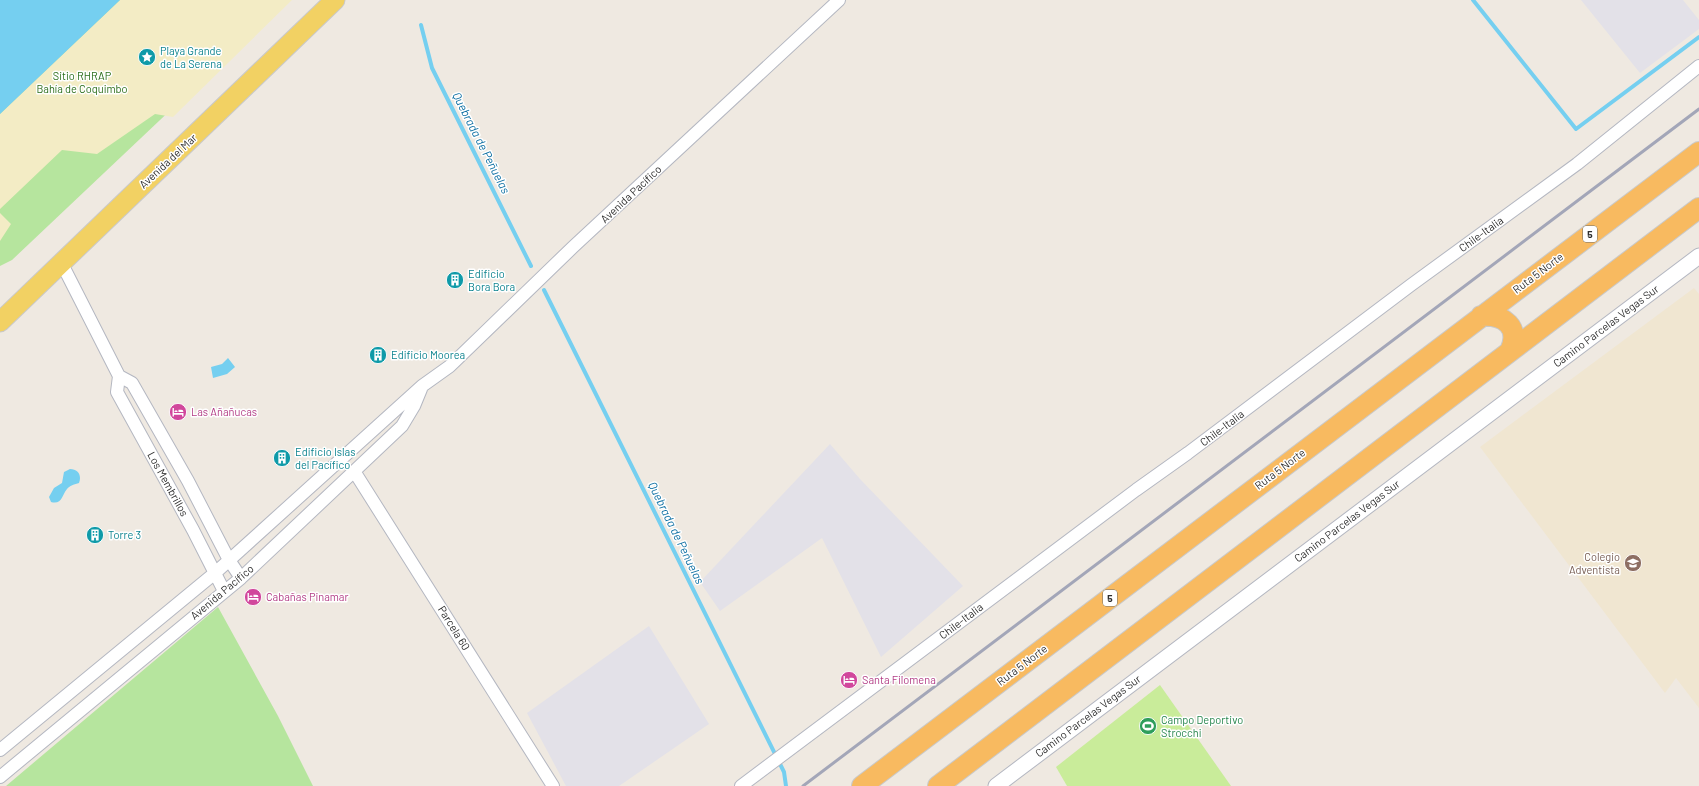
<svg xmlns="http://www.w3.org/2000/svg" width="1699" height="786" viewBox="0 0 1699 786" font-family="Barlow,sans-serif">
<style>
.industrial{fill:#e3e1e8}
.education{fill:#f0e6d1}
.green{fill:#b6e59e}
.sand{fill:#f3ecc5}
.pitch{fill:#c9ec9a}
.water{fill:#75cff0}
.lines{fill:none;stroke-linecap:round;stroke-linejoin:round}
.stream{stroke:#75cff0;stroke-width:4}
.minor-casing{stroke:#b4b7c1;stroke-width:14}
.tertiary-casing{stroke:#b4b7c1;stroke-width:17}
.primary-casing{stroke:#c9c9c9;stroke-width:21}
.trunk-casing{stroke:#c9c9c9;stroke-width:22}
.minor{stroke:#fff;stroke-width:12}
.tertiary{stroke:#fff;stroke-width:15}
.primary{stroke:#f2d163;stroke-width:19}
.trunk{stroke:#f8ba60;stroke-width:20}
.rail{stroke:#a3a6b8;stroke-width:3}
.labels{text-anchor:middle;stroke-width:3;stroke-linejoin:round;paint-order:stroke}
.shield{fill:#fff;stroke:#6d6d6d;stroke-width:1}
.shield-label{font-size:10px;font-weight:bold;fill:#2e2e2e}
.culture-label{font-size:11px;fill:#0d838f;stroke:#fff;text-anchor:start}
.park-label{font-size:11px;fill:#2c6e1b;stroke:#fff}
.street-label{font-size:11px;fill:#2e2e2e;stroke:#fff}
.hotel-label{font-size:11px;fill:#b23c85;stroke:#fff;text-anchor:start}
.education-label{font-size:11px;fill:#785e54;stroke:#fff;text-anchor:end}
.leisure-label{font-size:11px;fill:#27864d;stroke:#fff;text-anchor:start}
.water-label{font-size:12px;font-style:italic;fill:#0d6fa3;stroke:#fff}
</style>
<rect width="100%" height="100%" fill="#efe9e1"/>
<!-- industrial -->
<path class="industrial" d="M1581,0H1683L1699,20V29L1640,73Z
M830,444L860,479L963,586L881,657L822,538L720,611L700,582Z
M649,626L709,724L619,786H566L527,713Z"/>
<!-- education -->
<path class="education" d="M1694,288L1699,294V708L1676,678L1665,693L1480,447Z"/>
<!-- green -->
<path class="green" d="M0,0H287L12,260L0,266Z
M218,607L278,716L313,786H6Z"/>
<!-- sand -->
<path class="sand" d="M120,0H292L173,117L155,114L97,154L62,150L0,209V114Z
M0,213L11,224L0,241Z"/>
<!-- pitch -->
<path class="pitch" d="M1160,685L1231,786H1067L1056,767Z"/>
<!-- water -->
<path class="water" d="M0,0H120L0,114Z
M228,358L235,367L227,374L213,378L211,367L222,364Z
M70,469C78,469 82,475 79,483C75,484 69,486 67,489C62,495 62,505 51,502L49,497L54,488L62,483L64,472Z"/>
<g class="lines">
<!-- stream -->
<path class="stream" d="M1473,0L1576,129L1699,37
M421,25L432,68L531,266
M544,290L784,772L786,786"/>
<defs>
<path id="minor" d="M61,262L119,376L117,392L193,530L224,591
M119,376L132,383L188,481L229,560L241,578
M354,471L553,786
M0,750L215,573L422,386L450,366L573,247L839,0
M0,777L241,578L402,426L414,406L421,389
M741,786L1136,490L1188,453L1411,285L1577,164L1699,66"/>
<path id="tertiary" d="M996,786L1699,256"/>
<path id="primary" d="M0,322L335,0"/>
<path id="trunk" d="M1481,316C1504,314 1521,327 1510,351
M862,786L1699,152
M938,786L1699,208"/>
</defs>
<!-- minor casing -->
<use href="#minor" class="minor-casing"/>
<!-- tertiary casing -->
<use href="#tertiary" class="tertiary-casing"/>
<!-- primary casing -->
<use href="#primary" class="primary-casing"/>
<!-- trunk casing -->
<use href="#trunk" class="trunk-casing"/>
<!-- minor -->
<use href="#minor" class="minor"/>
<!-- tertiary -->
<use href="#tertiary" class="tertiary"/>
<!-- primary -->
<use href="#primary" class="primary"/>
<!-- trunk -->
<use href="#trunk" class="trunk"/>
<!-- rail -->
<path class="rail" d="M803,786L1699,109"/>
</g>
<!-- icons -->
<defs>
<symbol id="sight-disc" viewBox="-11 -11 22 22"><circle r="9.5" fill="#0f9aa8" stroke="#fff"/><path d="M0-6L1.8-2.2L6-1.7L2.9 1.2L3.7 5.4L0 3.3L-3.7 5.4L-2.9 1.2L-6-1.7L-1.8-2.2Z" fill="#fff"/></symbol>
<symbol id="building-disc" viewBox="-11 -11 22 22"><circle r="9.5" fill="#0f9aa8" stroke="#fff"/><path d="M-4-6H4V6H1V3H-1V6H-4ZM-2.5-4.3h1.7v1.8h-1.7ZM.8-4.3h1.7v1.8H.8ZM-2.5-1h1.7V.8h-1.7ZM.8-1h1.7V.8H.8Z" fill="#fff"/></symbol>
<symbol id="hotel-disc" viewBox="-11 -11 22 22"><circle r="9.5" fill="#d1479c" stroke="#fff"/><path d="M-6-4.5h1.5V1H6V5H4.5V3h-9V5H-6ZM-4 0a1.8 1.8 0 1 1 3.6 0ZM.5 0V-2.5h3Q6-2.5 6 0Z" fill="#fff"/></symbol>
<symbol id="school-disc" viewBox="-11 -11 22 22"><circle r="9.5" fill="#8d6e63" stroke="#fff"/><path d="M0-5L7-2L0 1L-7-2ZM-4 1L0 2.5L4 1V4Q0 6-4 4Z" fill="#fff"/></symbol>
<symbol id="stadium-disc" viewBox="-11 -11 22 22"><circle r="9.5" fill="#2e9e5b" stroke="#fff"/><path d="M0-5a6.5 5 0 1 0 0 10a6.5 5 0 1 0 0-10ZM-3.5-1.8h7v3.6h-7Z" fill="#fff"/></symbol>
</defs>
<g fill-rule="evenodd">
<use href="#sight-disc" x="137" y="47" width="20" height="20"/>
<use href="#building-disc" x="445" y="270" width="20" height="20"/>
<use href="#building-disc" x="368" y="345" width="20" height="20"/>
<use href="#hotel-disc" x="168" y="402" width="20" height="20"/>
<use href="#building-disc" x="272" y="448" width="20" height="20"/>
<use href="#building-disc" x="85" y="525" width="20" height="20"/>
<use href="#school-disc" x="1623" y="553" width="20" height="20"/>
<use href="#hotel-disc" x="243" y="587" width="20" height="20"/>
<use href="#hotel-disc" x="839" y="670" width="20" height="20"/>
<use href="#stadium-disc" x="1138" y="716" width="20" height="20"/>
</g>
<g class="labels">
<!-- shield labels -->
<g class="shield">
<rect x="1583" y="226" width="14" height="16" rx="3"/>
<rect x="1103" y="590" width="14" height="16" rx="3"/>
</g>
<g class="shield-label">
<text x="1590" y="238">5</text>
<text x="1110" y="602">5</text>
</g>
<!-- culture labels -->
<g class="culture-label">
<text x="160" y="55">Playa Grande<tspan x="160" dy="13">de La Serena</tspan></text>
<text x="468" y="278">Edificio<tspan x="468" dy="13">Bora Bora</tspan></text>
<text x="391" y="359">Edificio Moorea</text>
<text x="295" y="456">Edificio Islas<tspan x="295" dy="13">del Pacífico</tspan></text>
<text x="108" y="539">Torre 3</text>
</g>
<!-- park labels -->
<g class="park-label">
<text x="82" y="80">Sitio RHRAP<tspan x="82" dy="13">Bahía de Coquimbo</tspan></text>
</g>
<!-- street labels -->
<g class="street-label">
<text transform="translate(168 161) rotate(-43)" y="4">Avenida del Mar</text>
<text transform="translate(631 194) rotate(-43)" y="4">Avenida Pacífico</text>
<text transform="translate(1481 234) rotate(-36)" y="4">Chile-Italia</text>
<text transform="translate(1538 273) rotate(-37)" y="4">Ruta 5 Norte</text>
<text transform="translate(1606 326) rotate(-37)" y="4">Camino Parcelas Vegas Sur</text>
<text transform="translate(1222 428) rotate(-37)" y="4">Chile-Italia</text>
<text transform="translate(1280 469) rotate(-37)" y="4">Ruta 5 Norte</text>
<text transform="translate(168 484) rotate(61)" y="4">Los Membrillos</text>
<text transform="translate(1347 521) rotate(-37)" y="4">Camino Parcelas Vegas Sur</text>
<text transform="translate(222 592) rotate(-40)" y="4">Avenida Pacífico</text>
<text transform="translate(961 621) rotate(-37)" y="4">Chile-Italia</text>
<text transform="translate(454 628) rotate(58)" y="4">Parcela 60</text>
<text transform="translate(1022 665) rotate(-37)" y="4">Ruta 5 Norte</text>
<text transform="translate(1088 716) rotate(-37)" y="4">Camino Parcelas Vegas Sur</text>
</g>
<!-- hotel labels -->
<g class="hotel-label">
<text x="191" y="416">Las Añañucas</text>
<text x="266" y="601">Cabañas Pinamar</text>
<text x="862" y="684">Santa Filomena</text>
</g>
<!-- education labels -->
<g class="education-label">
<text x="1620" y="561">Colegio<tspan x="1620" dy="13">Adventista</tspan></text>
</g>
<!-- leisure labels -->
<g class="leisure-label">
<text x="1161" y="724">Campo Deportivo<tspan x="1161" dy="13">Strocchi</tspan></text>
</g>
<!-- water labels -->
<g class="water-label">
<text transform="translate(481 143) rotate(63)" y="4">Quebrada de Peñuelas</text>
<text transform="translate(676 533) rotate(64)" y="4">Quebrada de Peñuelas</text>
</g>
</g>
</svg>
